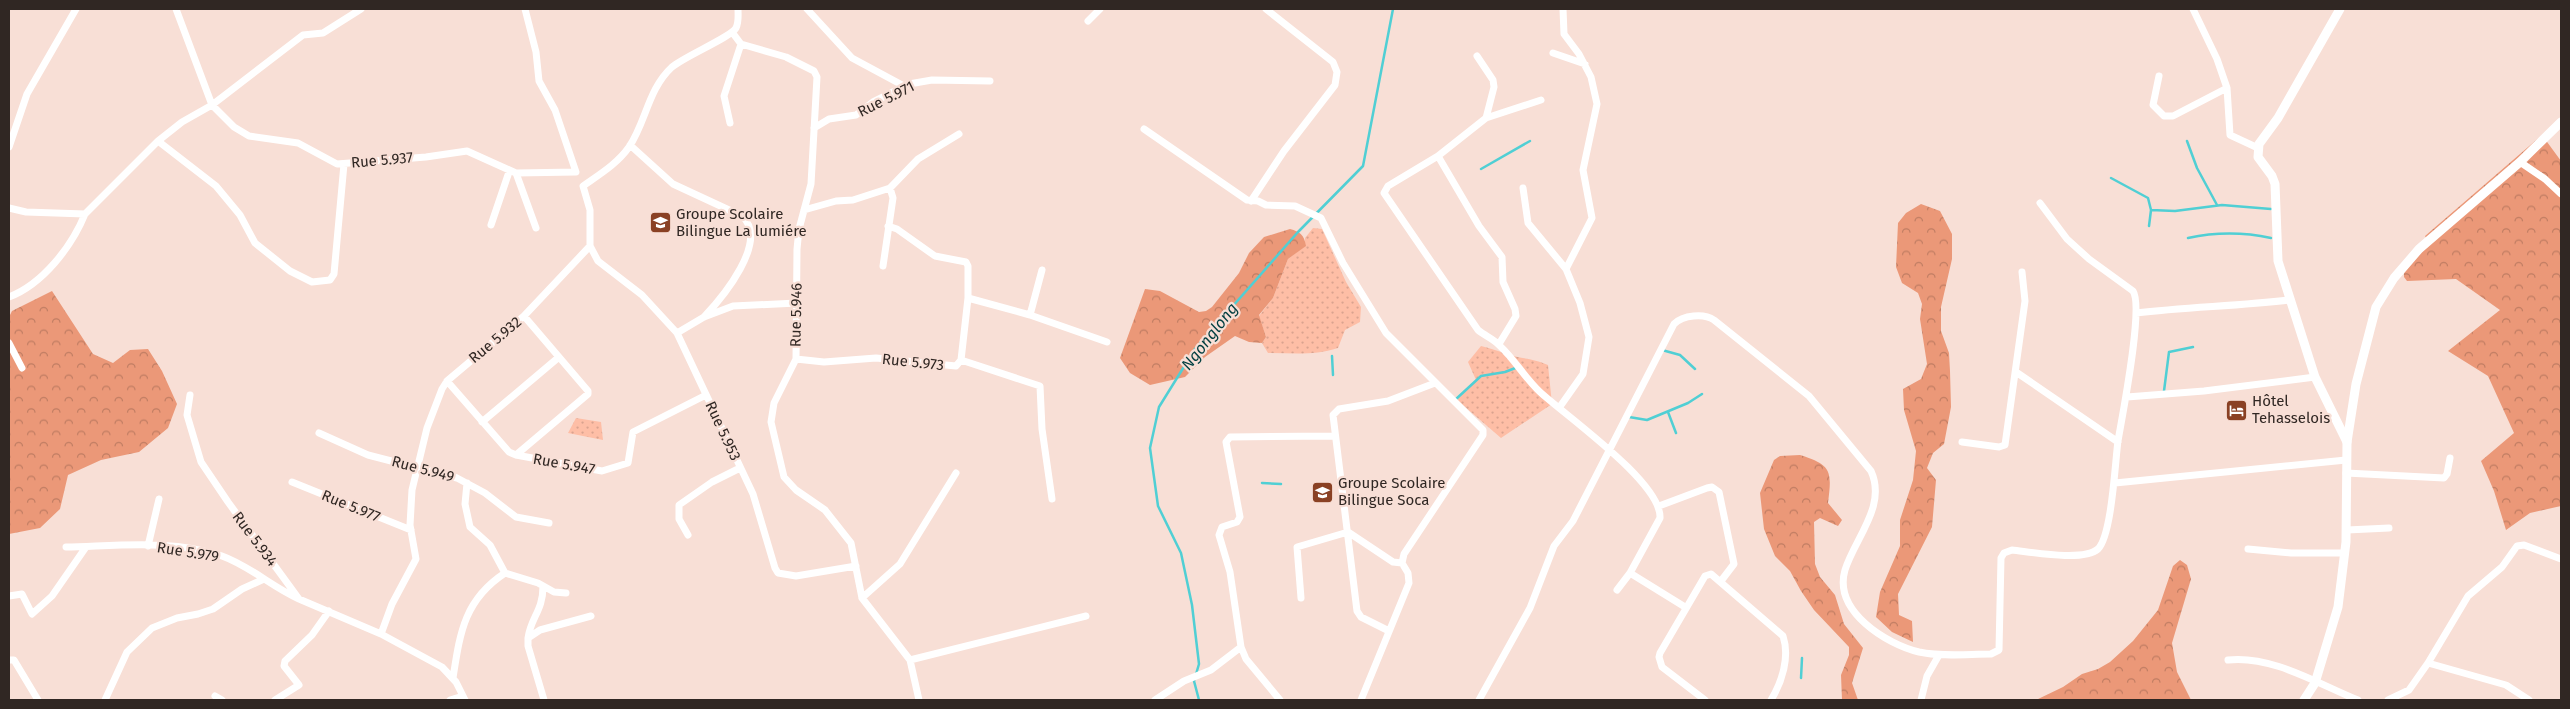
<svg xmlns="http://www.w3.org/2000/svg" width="2570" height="709" viewBox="0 0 2570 709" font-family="'Fira Sans',sans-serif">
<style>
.grass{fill:url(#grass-dots)}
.forest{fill:url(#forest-crowns)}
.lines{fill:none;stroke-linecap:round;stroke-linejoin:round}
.stream{stroke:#50cfd4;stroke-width:2.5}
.minor{stroke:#fff;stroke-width:7}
.tertiary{stroke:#fff;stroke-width:9}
.secondary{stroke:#fff;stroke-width:9}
.labels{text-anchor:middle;stroke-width:4.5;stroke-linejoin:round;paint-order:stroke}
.street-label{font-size:15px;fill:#302723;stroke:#f8dfd6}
.poi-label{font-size:15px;fill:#302723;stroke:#f8dfd6;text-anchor:start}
.water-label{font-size:16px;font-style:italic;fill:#003e40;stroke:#f8dfd6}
</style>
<defs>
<pattern id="grass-dots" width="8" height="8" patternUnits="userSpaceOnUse" patternTransform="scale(1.25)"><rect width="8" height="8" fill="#febea6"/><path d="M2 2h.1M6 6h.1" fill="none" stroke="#daa38f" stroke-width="1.8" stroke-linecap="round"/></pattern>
<pattern id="forest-crowns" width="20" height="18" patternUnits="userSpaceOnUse" patternTransform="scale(1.25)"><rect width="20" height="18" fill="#eb9878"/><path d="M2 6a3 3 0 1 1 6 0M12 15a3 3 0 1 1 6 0" fill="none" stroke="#bf7c62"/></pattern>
</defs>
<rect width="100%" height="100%" fill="#f8dfd6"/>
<!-- grass -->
<path class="grass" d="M1313,228L1322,229L1346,282L1361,307L1360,322L1345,330L1338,348C1314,356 1292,353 1268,353L1262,343L1266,337L1259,316L1273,298L1288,259L1305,246V238Z
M1481,346C1490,348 1498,351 1507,354C1521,359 1533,358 1548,365L1552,404L1501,438L1457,400L1476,380L1468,362Z
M576,418L601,422L603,440L568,433Z"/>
<!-- forest -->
<path class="forest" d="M2542,135L2561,161V506L2530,513L2506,530L2494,491L2481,461L2514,433L2488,376L2448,351L2500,310L2456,279L2407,281L2404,277V272L2429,244L2425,236Z
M1921,204L1940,211L1952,234V259L1941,307V331L1949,353L1950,371L1951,407L1944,444L1933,453L1927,468L1936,480L1932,527L1898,594L1899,615L1912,621L1913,642L1892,632L1876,617L1880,592L1900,546V520L1913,480L1916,451L1904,410L1903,389L1921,379L1927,364L1920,319L1922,304L1918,293L1902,283L1896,267L1898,223L1906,213Z
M1290,229C1300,232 1304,234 1306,246L1288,259L1273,298L1259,315L1266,337L1262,343L1249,342L1235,336L1205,357L1185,377L1150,385L1130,373L1120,358L1145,289L1160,291L1199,312L1206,311L1212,307L1239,273L1249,253L1264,237Z
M52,291L93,354L113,363L130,350L148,349L162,371L177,404L168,428L139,452L101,460L68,475L60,509L40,528L9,534V317L12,311Z
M1800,455C1832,465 1832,471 1828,503L1842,520L1838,526L1820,518L1814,522L1815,564L1820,577L1835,595L1844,624L1863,648L1852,683L1858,700H1842L1841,675L1849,655V647L1814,610L1801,591L1790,571L1775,556L1764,529L1760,493L1774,460L1780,456Z
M2180,560L2187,565L2191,579L2172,643L2177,672L2191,700H2036L2063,687L2082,674L2098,669L2110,662L2133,641L2158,610L2173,566Z"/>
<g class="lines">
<!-- stream -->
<path class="stream" d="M2187,141L2197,168L2217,205
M1481,169L1530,141
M2111,178L2148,198L2151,210L2149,226
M2151,210L2175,211L2222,205L2271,209
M2188,238C2216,232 2243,232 2271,238
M1662,350L1680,355L1695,369
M1332,356L1333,375
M2164,391L2169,352L2193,347
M1455,400L1481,376L1505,372L1518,367
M1668,412L1676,433
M1629,417L1647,420L1688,403L1702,394
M1262,483L1281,484
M1801,678L1802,658
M1199,700L1194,681L1199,664L1192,605L1181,553L1158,506L1150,448L1159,407L1195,349L1298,232L1363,166L1393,9"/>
<!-- minor -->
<path class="minor" d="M176,9L212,105L303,35L323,33L361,9
M807,9L852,58L904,86
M1563,9L1564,34L1579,54L1591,77L1597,104L1583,170L1592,218L1566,269
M2193,9L2217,59L2227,88L2230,135L2258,148
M1088,21L1100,9
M732,32L741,44L786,57L814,71L817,77L811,184L799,229L797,249L796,359L774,403L771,422L784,477L796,490L825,510L851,543L862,598L910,660L1086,616
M1553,53L1585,64
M1477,56L1493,80L1494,87L1486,118L1438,156L1388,186L1384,193L1478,330C1485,336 1494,339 1500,346C1515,360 1525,378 1540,392C1566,416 1662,483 1660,518L1630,573L1617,590
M2159,76L2153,105L2164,116H2173L2227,88
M1486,118L1541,100
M730,123L724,96L741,44
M814,128L829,119L856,115L873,102L909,84L932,80L990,81
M1144,129L1247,200L1258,201L1266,205L1295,206L1321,218L1343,263L1386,333L1483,430V435L1404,554L1402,563L1408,573L1409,583L1361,700
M158,141L216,186L240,215L255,243L290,271L312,282L330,280L334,274L344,164
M630,145L673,184L742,216C770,241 722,298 704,317
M9,147L27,94L76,9
M1438,156L1479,226L1502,257L1503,282L1515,309L1516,316L1499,344
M2520,162L2545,179L2561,194
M516,173L536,228
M1523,188L1528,223L1566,269L1580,303L1589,337L1583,374L1559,408
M1251,201L1284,151L1335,85L1337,72L1333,62L1266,9
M9,208L26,212L85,214L158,141L182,122L212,105L234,127L249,136L298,143L337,164L426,157L467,151L516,173L576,172L555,110L539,81L536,52L525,9
M804,210L836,201L853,200L890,188L918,159L959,134
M491,225L509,172
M888,226L897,229L935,256L966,262L968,266V298
M590,246L598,261L642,295L677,333L753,494L775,568L778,573L796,576L856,566
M883,266L893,198L890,188
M9,297C43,284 72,246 85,214
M2136,313C2187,307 2238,306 2289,300
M1030,315L1042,270
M677,333L704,317L733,306L797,303
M9,343L22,368
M796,359L824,362L876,358L956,366L961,360L968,298L1030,315L1107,342
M961,360L1040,386L1042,429L1052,499
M2016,372L2118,442
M447,381L509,452L516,455L602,471L628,463L633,432L706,395
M190,395L187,415L201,462L228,502L299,599L381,634
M2127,397L2204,391L2315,377
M482,422L559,357
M319,433L368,455L457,478L485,493L516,517L549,523
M1962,442L1999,447L2005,445L2025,301L2022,272
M516,455L588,394V391L524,316
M2346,473L2444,478L2447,474L2450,458
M292,482L411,530
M2115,483L2346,460
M1659,506L1707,488L1712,487L1719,492L1734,564L1721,581
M2347,530L2389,528
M1348,532L1393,562L1402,563
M688,535L679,519V505L712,482L740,468
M148,546L159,499
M66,547C116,546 174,539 222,556C250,566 272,587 299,599
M2248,549L2291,553H2345
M505,573L538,583L554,592L566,593
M1630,573L1685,607
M9,596L22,594L32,614L52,596L86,547
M862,598L900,564L956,473
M1301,598L1297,547L1348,532
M1389,631L1361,617L1357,611L1333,415L1339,409L1388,401L1435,383
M528,638C531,617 543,611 543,586
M9,660H14L38,700
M910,660L919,700
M2228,660C2272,655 2318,684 2358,700
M2428,663L2506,685L2529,700
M453,678C460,633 464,600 505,573L490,545L470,527L465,504L467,483
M215,696L222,700
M105,700L127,652L152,628L177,618L198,614L213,609L242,589L264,579
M275,700L299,685L284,666L285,661L312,635L329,611
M450,700L463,696
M465,700L456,682L442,667L381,634L392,604L416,559L410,525L412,490L427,428L442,389L447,381L524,316L590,246V210L583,186C600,174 617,164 629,147C646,122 648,89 672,67C685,56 731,37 736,28C739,22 738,15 738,9
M544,700L528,646V638L540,630L591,616
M1155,700L1184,681L1211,670L1241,647
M1280,700L1246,659L1241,647L1230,572L1219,535L1222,527L1237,522L1240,517L1226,442L1230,437L1335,436
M1479,700L1530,608L1554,546L1573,521L1674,324C1683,315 1704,313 1714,320L1809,396L1871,471C1887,506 1855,538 1845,570C1833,611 1886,644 1919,652C1942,657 1968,654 1991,654L1999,650L2001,558L2004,553L2012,550C2031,552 2083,562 2098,549C2112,535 2115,462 2118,441C2122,417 2144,307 2133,291L2089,259L2067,239L2040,203
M1705,700L1662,667L1659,657L1660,653L1705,576L1711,574L1783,636C1790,657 1782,682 1771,700
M1921,700L1927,676L1939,655
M2388,700L2409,690L2428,663L2468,596L2502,567L2517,546L2524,545L2561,559"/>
<!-- tertiary -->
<path class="tertiary" d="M2340,9L2278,118L2259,144L2258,157L2272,176L2275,184L2278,261L2315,377L2347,442"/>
<!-- secondary -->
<path class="secondary" d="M2304,700L2315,683L2338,607L2346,542L2347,442L2356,384L2376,307L2394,278L2419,249L2520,162L2561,122"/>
</g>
<!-- icons -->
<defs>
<symbol id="school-square" viewBox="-11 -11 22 22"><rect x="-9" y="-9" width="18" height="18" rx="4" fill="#8a4124" stroke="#f8dfd6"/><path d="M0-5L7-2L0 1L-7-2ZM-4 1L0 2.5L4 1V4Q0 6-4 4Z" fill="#fff"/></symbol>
<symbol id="hotel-square" viewBox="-11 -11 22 22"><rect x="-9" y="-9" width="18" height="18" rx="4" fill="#8a4124" stroke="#f8dfd6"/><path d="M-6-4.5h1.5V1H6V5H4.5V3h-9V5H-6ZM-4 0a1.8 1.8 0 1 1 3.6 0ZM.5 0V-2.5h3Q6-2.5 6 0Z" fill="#fff"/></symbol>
</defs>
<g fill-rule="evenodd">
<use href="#school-square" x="648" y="210" width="25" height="25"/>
<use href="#hotel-square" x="2224" y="398" width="25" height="25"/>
<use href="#school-square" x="1310" y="480" width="25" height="25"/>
</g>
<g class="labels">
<!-- street labels -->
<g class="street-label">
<text transform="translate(886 99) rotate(-27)" y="5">Rue 5.971</text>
<text transform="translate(382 160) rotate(-5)" y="5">Rue 5.937</text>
<text transform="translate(796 315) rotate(-89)" y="5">Rue 5.946</text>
<text transform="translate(495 340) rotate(-40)" y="5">Rue 5.932</text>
<text transform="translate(913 362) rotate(6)" y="5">Rue 5.973</text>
<text transform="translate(723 431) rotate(65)" y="5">Rue 5.953</text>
<text transform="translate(564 464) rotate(10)" y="5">Rue 5.947</text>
<text transform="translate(423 469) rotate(15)" y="5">Rue 5.949</text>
<text transform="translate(351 506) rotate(22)" y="5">Rue 5.977</text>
<text transform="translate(255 539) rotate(53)" y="5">Rue 5.934</text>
<text transform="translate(188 552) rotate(9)" y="5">Rue 5.979</text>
</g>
<!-- poi labels -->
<g class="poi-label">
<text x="676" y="219">Groupe Scolaire<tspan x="676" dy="17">Bilingue La lumiére</tspan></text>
<text x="2252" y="406">Hôtel<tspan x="2252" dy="17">Tehasselois</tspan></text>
<text x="1338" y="488">Groupe Scolaire<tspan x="1338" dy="17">Bilingue Soca</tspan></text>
</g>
<!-- water labels -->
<g class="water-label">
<text transform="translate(1209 336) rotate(-52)" y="6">Ngonglong</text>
</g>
</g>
<!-- border -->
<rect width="2570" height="709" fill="none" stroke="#302723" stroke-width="20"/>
</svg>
